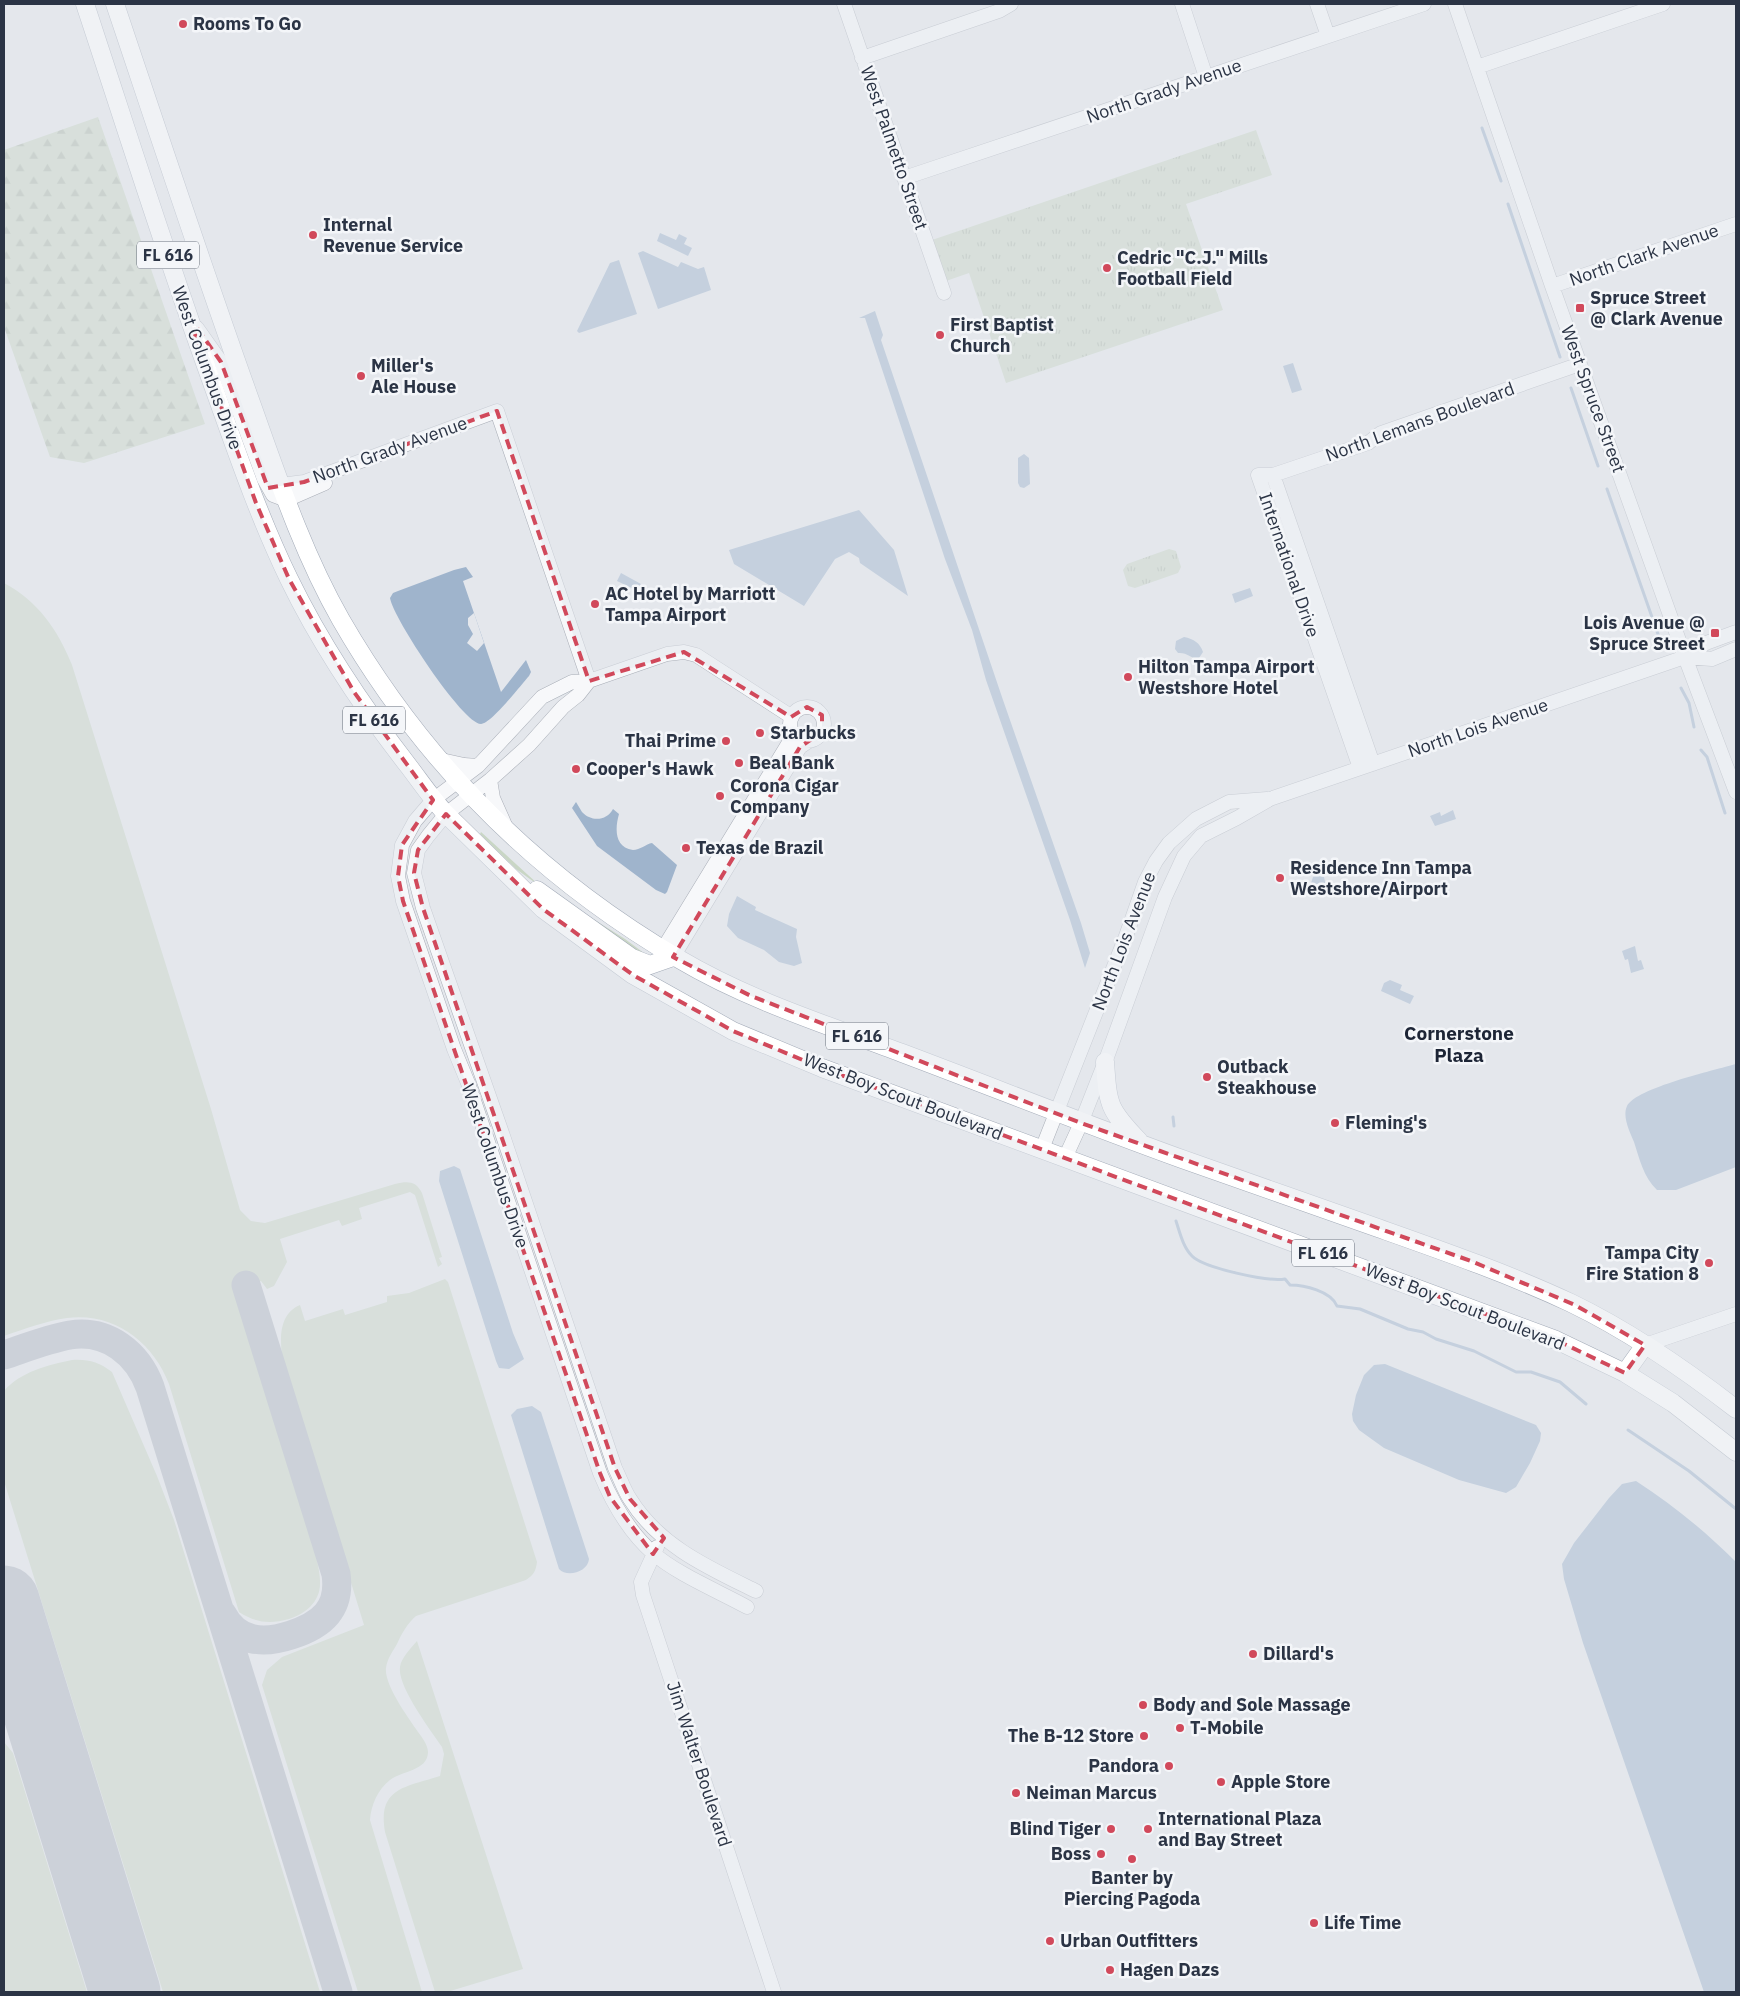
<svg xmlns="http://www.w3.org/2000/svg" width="1740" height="1996" viewBox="0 0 1740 1996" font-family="'IBM Plex Sans',sans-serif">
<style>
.grass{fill:#c9d6c5}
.forest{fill:url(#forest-firs)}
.park{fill:url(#park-tufts)}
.water{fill:#9fb4cc}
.pier{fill:#e4e7ec}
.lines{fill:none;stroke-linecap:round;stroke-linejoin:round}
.stream{stroke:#9fb4cc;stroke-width:3}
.taxiway{stroke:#b0b6c1;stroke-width:29}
.runway{stroke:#b0b6c1;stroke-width:71}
.minor-casing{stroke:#a9aeb7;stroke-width:15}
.major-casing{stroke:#a3abb8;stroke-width:19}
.minor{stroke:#f7f8fa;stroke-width:14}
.major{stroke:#fff;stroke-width:18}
.marked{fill:none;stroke:#d1495b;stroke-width:4;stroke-dasharray:10 6;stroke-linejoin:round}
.poi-dot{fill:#d1495b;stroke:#f4f6f9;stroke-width:2}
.labels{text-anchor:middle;stroke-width:5;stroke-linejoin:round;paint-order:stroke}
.shield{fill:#f4f6f9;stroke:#676e7b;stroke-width:1}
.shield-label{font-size:16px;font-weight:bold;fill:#2b3445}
.poi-label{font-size:18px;font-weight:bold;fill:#2b3445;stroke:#f4f6f9;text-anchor:start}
.street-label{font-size:18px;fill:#2b3445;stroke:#f4f6f9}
.neighbourhood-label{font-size:19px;font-weight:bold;fill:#1d2536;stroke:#f4f6f9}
</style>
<defs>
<pattern id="forest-firs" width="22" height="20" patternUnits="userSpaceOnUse" patternTransform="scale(1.25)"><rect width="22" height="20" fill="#c9d6c5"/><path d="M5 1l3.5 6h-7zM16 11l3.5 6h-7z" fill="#adb8ab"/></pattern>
<pattern id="park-tufts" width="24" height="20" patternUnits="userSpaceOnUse" patternTransform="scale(1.25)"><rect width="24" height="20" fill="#c9d6c5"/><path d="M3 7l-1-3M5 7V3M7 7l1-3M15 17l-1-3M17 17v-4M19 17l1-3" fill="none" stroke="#adb8ab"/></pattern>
</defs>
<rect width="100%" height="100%" fill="#e4e7ec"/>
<!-- grass -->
<path class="grass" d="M4,583C38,601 58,630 72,665L211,1109L240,1210L251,1221L265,1223L395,1184C408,1181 416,1181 422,1193L442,1257L439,1258L442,1264L438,1267L415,1195L410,1192L359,1208L362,1219L342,1226L339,1220L280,1239L287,1262L274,1286L267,1289L261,1281L235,1289C255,1358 278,1427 299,1496C305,1517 321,1564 320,1584C320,1602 305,1614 289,1619C270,1624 256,1623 239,1612L169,1384C153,1342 114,1312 67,1318C46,1321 24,1329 4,1336Z
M481,832L539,885L625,939L652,959L639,957L516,869L480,834Z
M445,1279L448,1282L537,1562C536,1570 534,1575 526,1580L416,1616C407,1624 402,1633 397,1644C393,1651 387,1659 386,1668C384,1684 407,1716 416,1729C420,1735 428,1744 428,1752C428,1771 401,1771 390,1780C378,1789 371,1805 370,1820L422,1992H358L262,1685L267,1670L282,1657L364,1625L282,1357C280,1337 279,1314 300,1305L305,1321L343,1309L345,1315L387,1302V1296L409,1293Z
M72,1360C88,1359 99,1362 112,1372L157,1476L174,1520L320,1992H163L4,1481V1391C20,1372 48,1365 72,1360Z
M417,1641L523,1969L447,1992H435L385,1832C377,1787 407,1787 440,1776L444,1754L442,1747C431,1731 397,1686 400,1667C401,1658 411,1648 417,1641Z
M4,1742L13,1753L87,1992H4Z"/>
<!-- forest -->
<path class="forest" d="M98,117L205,424L84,463L50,457L4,327V150Z"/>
<!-- park -->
<path class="park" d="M1256,130L1272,175L1186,204L1223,310L1006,383L969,273L946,281L932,240Z
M1169,549L1176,551L1181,567L1178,573L1135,588L1128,586L1123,570L1127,564Z"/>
<!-- water -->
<path class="water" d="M660,233L676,240L679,234L687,238L684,244L692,248L688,256L657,241Z
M643,251L678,267L681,262L698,269L704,267L711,290L658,309L638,253Z
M619,260L637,314L579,333L577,331L610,263Z
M875,311L883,335L881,340L1003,700L1081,923L1090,953L1085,968L1070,920L986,680L972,630L945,559L865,318H859Z
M1293,363L1302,390L1292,393L1283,366Z
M1024,454L1029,458L1030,484L1024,488L1020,487L1018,483V458Z
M859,510L894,550L908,596L860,563L859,558L849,552L835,559L804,606L734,564L729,550Z
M466,567L473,577L463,581L501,692L526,660L531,672L529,676C521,685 491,724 481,724C463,724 393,618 390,598L393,593L398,591L454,570Z
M621,573L641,584L638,591L617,581Z
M1250,588L1253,596L1235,603L1232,594Z
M1184,637C1194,639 1200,643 1203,652L1199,658C1192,660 1188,652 1178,653L1175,649L1176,641Z
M576,802C578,805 580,809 582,812C591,822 607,821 613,809L619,814C615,828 614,847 633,850C640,850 646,844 652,843L677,865L667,892L665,894L656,890L597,846L572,808Z
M1453,810L1456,819L1435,826L1430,816L1440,812L1441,816Z
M1317,876L1324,877L1326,886L1317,891L1315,894H1310L1307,888L1311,883L1313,877Z
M737,896L756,907L755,910L797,929L796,937L802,963L794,966L779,962L764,950L738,938L727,926L729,914Z
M1635,946L1638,961L1641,960L1644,969L1631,973L1628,959L1625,960L1622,951Z
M1390,980L1402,985L1400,990L1414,996L1410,1004L1381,991L1384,983Z
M1736,1064V1167L1676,1190H1657C1643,1176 1640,1160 1634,1142C1630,1132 1622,1117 1627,1106C1636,1088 1715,1070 1736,1064Z
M454,1166L460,1169L513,1333L524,1359L509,1369L499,1368L496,1361L439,1181L440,1171Z
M1385,1364L1536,1425L1541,1433L1540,1441L1530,1463L1516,1487L1506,1493L1459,1480L1384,1448L1359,1430L1353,1421L1352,1414L1356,1395L1364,1375L1374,1365Z
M532,1406L541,1412L589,1559C588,1572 567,1578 559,1569L511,1415L517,1409Z
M1636,1481C1673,1505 1705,1531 1736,1562V1992H1704L1583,1643L1564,1579L1562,1564L1574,1543L1609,1498L1622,1484Z"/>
<!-- pier -->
<path class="pier" d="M474,613L484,643L477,651L467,643L473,634L468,625V618Z"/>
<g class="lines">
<!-- stream -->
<path class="stream" d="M1482,128L1501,181
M1508,204L1560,357
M1571,388L1598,466
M1607,489L1659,637
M1681,688L1689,703L1694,727
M1701,750L1707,757L1725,813
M1173,1117L1174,1126
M1176,1221C1180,1233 1183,1247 1192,1256C1204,1268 1268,1282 1285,1279L1290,1285C1304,1285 1331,1291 1337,1306L1360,1309L1408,1329L1423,1332L1436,1339L1474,1351L1516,1372H1531L1560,1382L1586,1404
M1628,1430L1689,1471L1736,1509"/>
<!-- taxiway -->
<path class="taxiway" d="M4,1355C25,1348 48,1339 70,1335C108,1329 138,1354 150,1387L338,1992
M4,1610L8,1631L4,1658
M222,1614C237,1643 264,1644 291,1635C322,1625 341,1609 336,1574L246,1285
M4,1705C25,1713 39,1730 48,1751L76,1843"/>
<!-- runway -->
<path class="runway" d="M4,1601L125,1992"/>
<defs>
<path id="minor" d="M844,4L944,293
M1182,4L1206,77
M1317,4L1328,36
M1455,4L1552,286L1685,657L1736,792
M862,58L999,11L1011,4
M1477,67L1663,4
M904,178L1424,4
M1552,286L1736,224
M197,328L221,362L264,479L273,495L286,500L325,483
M1273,475L1373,764
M281,485L304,482L497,411L589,681
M1685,657L1712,659L1736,649
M589,681L578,695L563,707L529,745L490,780L446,814L428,836L418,850L414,873L423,908L501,1130L615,1468C620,1478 624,1490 630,1499C659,1546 709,1568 756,1591
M790 724a17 17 0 1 1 34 0a17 17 0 1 1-34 0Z
M437,759L464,765L478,766
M1360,768L1258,475H1273L1368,443L1381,433L1580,364
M490,780L493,798L505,825
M663,949L790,741L792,731
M673,957L800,747L809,741
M1042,1149L1126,936L1145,882L1156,861L1169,843L1196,819L1229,802L1267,799
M1065,1158L1081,1123L1107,1057L1165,897L1184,856L1201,836L1237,818L1270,799L1685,657L1706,643L1736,632
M1645,1345L1736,1314
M657,1547L641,1582L643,1595L774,1992
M747,1607C720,1592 675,1573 653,1553C629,1532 612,1502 600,1473L468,1083L454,1049L403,901L398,876L402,845L415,821L433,800L478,766L542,697L572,682L589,681L667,654L684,652L696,655L792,717"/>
<path id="major" d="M85,4C125,125 163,246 206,366C232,438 256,511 289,579C322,647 364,709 410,768C422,784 433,800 446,814L543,909L633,975L733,1031L822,1068L1556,1340L1625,1373L1673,1403L1736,1452
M115,4C159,135 202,266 249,397C276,472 301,550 341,620C424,764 536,875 679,959C748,1000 827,1025 902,1053C995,1088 1088,1125 1182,1159C1247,1182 1313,1205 1378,1228C1443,1251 1509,1274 1571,1303C1627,1330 1687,1371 1736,1409
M537,890L632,958L650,965L673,957
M1105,1062C1108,1105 1108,1109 1139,1141
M1625,1373L1645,1345"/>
</defs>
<!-- minor casing -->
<use href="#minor" class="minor-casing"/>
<!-- major casing -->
<use href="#major" class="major-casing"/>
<!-- minor -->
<use href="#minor" class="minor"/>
<!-- major -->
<use href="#major" class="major"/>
</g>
<!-- marked area -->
<path d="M0 0H1740V1996H0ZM188,315L221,362L268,488L304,482L497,411L589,681L684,652L791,717L807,707L822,715V732L800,747L673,957L751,996L1081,1123L1471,1261L1575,1305L1645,1345L1625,1373L1556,1340L822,1068L733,1031L633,975L543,909L446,814L418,850L414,873L423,908L615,1468L630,1499L664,1538L653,1554L610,1497L600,1473L403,901L398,876L402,845L433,800L354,692L289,579L256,503Z" fill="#e4e7ec" fill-opacity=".55" fill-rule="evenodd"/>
<path class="marked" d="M188,315L221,362L268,488L304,482L497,411L589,681L684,652L791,717L807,707L822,715V732L800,747L673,957L751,996L1081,1123L1471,1261L1575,1305L1645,1345L1625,1373L1556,1340L822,1068L733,1031L633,975L543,909L446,814L418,850L414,873L423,908L615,1468L630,1499L664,1538L653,1554L610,1497L600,1473L403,901L398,876L402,845L433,800L354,692L289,579L256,503Z"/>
<!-- markers -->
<g class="poi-dot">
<circle cx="183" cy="24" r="5"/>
<circle cx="313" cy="235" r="5"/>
<circle cx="1107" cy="268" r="5"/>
<rect x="1575" y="303" width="10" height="10" rx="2.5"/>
<circle cx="940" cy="335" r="5"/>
<circle cx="361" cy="376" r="5"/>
<circle cx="595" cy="604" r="5"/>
<rect x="1710" y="628" width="10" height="10" rx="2.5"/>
<circle cx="1128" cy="677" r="5"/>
<circle cx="760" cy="733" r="5"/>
<circle cx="726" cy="741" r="5"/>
<circle cx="739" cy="763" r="5"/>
<circle cx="576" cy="769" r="5"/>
<circle cx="720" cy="796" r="5"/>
<circle cx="686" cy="848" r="5"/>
<circle cx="1280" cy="878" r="5"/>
<circle cx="1207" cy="1077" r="5"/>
<circle cx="1335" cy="1123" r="5"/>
<circle cx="1709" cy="1263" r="5"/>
<circle cx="1253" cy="1654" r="5"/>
<circle cx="1143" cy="1705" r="5"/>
<circle cx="1180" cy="1728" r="5"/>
<circle cx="1144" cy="1736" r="5"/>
<circle cx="1169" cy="1766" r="5"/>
<circle cx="1221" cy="1782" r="5"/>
<circle cx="1016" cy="1793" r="5"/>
<circle cx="1111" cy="1829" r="5"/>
<circle cx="1148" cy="1829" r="5"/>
<circle cx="1101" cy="1854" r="5"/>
<circle cx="1132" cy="1859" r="5"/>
<circle cx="1314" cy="1923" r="5"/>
<circle cx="1050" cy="1941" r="5"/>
<circle cx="1110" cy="1970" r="5"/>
</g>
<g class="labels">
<!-- shield labels -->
<g class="shield">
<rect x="137" y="241.5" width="62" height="27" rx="4"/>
<rect x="343" y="706.5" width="62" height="27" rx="4"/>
<rect x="826" y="1022.5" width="62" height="27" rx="4"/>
<rect x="1292" y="1239.5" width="62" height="27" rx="4"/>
</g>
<g class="shield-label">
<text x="168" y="261">FL 616</text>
<text x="374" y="726">FL 616</text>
<text x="857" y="1042">FL 616</text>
<text x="1323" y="1259">FL 616</text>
</g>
<!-- poi labels -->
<g class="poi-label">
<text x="193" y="30">Rooms To Go</text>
<text x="323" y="231">Internal<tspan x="323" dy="21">Revenue Service</tspan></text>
<text x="1117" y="264">Cedric "C.J." Mills<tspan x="1117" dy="21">Football Field</tspan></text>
<text x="1590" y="304">Spruce Street<tspan x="1590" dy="21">@ Clark Avenue</tspan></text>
<text x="950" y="331">First Baptist<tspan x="950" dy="21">Church</tspan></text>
<text x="371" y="372">Miller's<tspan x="371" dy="21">Ale House</tspan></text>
<text x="605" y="600">AC Hotel by Marriott<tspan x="605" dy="21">Tampa Airport</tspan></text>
<text x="1705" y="629" text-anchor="end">Lois Avenue @<tspan x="1705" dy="21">Spruce Street</tspan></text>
<text x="1138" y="673">Hilton Tampa Airport<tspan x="1138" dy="21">Westshore Hotel</tspan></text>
<text x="770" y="739">Starbucks</text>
<text x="716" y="747" text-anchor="end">Thai Prime</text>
<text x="749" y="769">Beal Bank</text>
<text x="586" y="775">Cooper's Hawk</text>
<text x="730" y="792">Corona Cigar<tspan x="730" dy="21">Company</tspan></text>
<text x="696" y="854">Texas de Brazil</text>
<text x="1290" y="874">Residence Inn Tampa<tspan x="1290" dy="21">Westshore/Airport</tspan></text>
<text x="1217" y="1073">Outback<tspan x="1217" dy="21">Steakhouse</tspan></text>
<text x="1345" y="1129">Fleming's</text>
<text x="1699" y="1259" text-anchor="end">Tampa City<tspan x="1699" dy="21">Fire Station 8</tspan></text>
<text x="1263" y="1660">Dillard's</text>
<text x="1153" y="1711">Body and Sole Massage</text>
<text x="1190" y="1734">T-Mobile</text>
<text x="1134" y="1742" text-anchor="end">The B-12 Store</text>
<text x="1159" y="1772" text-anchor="end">Pandora</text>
<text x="1231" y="1788">Apple Store</text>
<text x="1026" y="1799">Neiman Marcus</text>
<text x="1158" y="1825">International Plaza<tspan x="1158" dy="21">and Bay Street</tspan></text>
<text x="1101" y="1835" text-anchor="end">Blind Tiger</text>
<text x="1091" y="1860" text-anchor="end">Boss</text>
<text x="1132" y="1884" text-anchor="middle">Banter by<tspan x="1132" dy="21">Piercing Pagoda</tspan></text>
<text x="1324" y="1929">Life Time</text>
<text x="1060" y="1947">Urban Outfitters</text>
<text x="1120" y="1976">Hagen Dazs</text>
</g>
<!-- street labels -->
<g class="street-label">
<text transform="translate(1164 91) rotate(-19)" y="6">North Grady Avenue</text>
<text transform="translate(894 148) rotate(71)" y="6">West Palmetto Street</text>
<text transform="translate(1644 255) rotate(-19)" y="6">North Clark Avenue</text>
<text transform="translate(207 368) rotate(70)" y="6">West Columbus Drive</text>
<text transform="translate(1593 399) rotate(70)" y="6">West Spruce Street</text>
<text transform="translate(1420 422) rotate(-20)" y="6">North Lemans Boulevard</text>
<text transform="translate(390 450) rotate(-20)" y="6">North Grady Avenue</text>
<text transform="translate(1289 565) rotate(71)" y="6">International Drive</text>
<text transform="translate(1478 728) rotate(-19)" y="6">North Lois Avenue</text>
<text transform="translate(1124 941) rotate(-69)" y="6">North Lois Avenue</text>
<text transform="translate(903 1097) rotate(21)" y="6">West Boy Scout Boulevard</text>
<text transform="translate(495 1166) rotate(71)" y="6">West Columbus Drive</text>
<text transform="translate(1465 1307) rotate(21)" y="6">West Boy Scout Boulevard</text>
<text transform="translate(699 1764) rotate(72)" y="6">Jim Walter Boulevard</text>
</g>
<!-- neighbourhood labels -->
<g class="neighbourhood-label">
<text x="1459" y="1040">Cornerstone<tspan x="1459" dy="22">Plaza</tspan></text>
</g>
</g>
<!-- border -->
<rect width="1740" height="1996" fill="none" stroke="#2b3445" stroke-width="10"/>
</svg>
